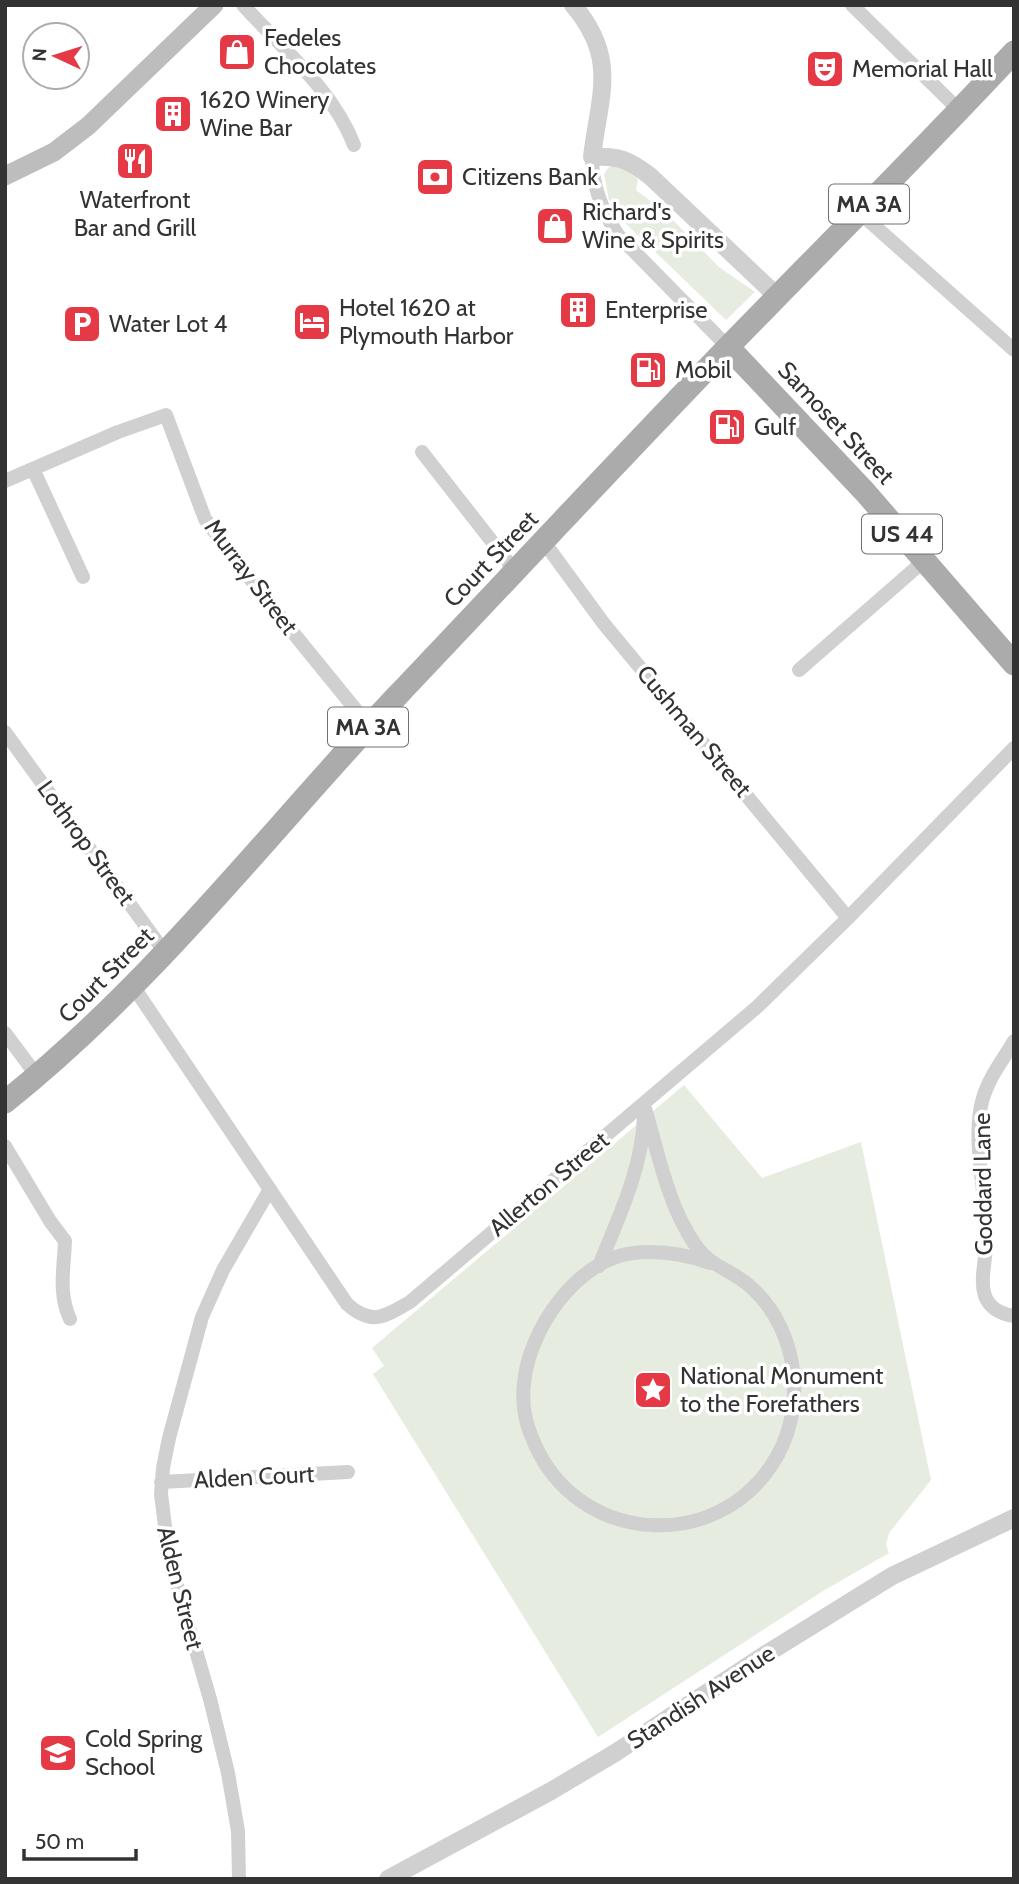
<svg xmlns="http://www.w3.org/2000/svg" width="1019" height="1884" viewBox="0 0 1019 1884" font-family="Cabin,sans-serif">
<style>
.green{fill:#e6ecdf}
.lines{fill:none;stroke-linecap:round;stroke-linejoin:round}
.minor{stroke:#d0d0d0;stroke-width:14}
.tertiary{stroke:#d0d0d0;stroke-width:18}
.secondary{stroke:#bdbdbd;stroke-width:19}
.primary{stroke:#ababab;stroke-width:23}
.labels{text-anchor:middle;stroke-width:7;stroke-linejoin:round;paint-order:stroke}
.shield{fill:#fff;stroke:#707070;stroke-width:2}
.shield-label{font-size:23px;font-weight:bold;fill:#333}
.poi-label{font-size:24px;fill:#333;stroke:#fff;text-anchor:start}
.street-label{font-size:24px;fill:#333;stroke:#fff}
</style>
<rect width="100%" height="100%" fill="#fff"/>
<!-- green -->
<path class="green" d="M615,165L625,169L638,179L636,190L666,213L719,267L755,292L726,320L621,219L609,200L604,174L608,168Z
M684,1085L762,1178L861,1142L931,1480L889,1533L886,1544L889,1553L823,1591L598,1737L373,1374L384,1366L372,1348Z"/>
<g class="lines">
<!-- minor -->
<path class="minor" d="M243,5C282,48 333,90 354,145
M852,5L958,109
M592,157C592,186 602,211 618,235L728,347
M860,213L1014,350
M422,452L515,571
M33,469L83,577
M5,481L118,432L166,415L205,519L264,597L369,726
M544,542L604,624L848,918
M799,670L925,560
M5,732L166,954
M133,986L347,1304C372,1326 384,1317 410,1302L757,1007L848,918L1014,748
M5,1033L37,1076
M1014,1041C1003,1060 989,1077 983,1098C970,1140 989,1202 986,1248C985,1263 980,1281 985,1296C990,1309 1001,1314 1014,1316
M644,1105C658,1151 667,1203 694,1243C709,1267 732,1269 752,1288C800,1332 808,1412 771,1466C714,1551 586,1543 539,1453C527,1429 521,1410 524,1383C529,1330 576,1260 633,1253C660,1250 685,1254 710,1263
M5,1146L50,1221L65,1241C64,1269 58,1293 70,1319
M599,1266C618,1218 642,1170 644,1117
M161,1482L348,1472
M239,1879L238,1831L228,1773L210,1699L169,1558L161,1494L163,1468L169,1438L202,1317L223,1270L270,1189"/>
<!-- tertiary -->
<path class="tertiary" d="M573,5C619,59 599,96 592,157C618,155 629,160 650,176L778,297
M388,1879L551,1791L615,1753L766,1654L892,1576L1014,1518"/>
<!-- secondary -->
<path class="secondary" d="M5,176L54,152L88,126L214,5"/>
<!-- primary -->
<path class="primary" d="M728,347L865,492L1014,664
M5,1102C154,983 267,834 396,697C507,580 617,462 729,346C824,248 921,152 1014,52"/>
</g>
<!-- icons -->
<defs>
<symbol id="shop-square" viewBox="-11 -11 22 22"><rect x="-9" y="-9" width="18" height="18" rx="4" fill="#e63946" stroke="#fff"/><path d="M-5-2.5h2.3a2.7 3.5 0 0 1 5.4 0H5L5.5 6h-11ZM-1.5-2.5h3a1.5 2.3 0 0 0-3 0Z" fill="#fff"/></symbol>
<symbol id="theatre-square" viewBox="-11 -11 22 22"><rect x="-9" y="-9" width="18" height="18" rx="4" fill="#e63946" stroke="#fff"/><path d="M-5-5.5Q0-4 5-5.5V0Q5 5 0 6Q-5 5-5 0ZM-3.3-2.5H-1v1.5H-3.3ZM1-2.5H3.3v1.5H1ZM-2.8 1Q0 5.5 2.8 1Z" fill="#fff"/></symbol>
<symbol id="building-square" viewBox="-11 -11 22 22"><rect x="-9" y="-9" width="18" height="18" rx="4" fill="#e63946" stroke="#fff"/><path d="M-4-6H4V6H1V3H-1V6H-4ZM-2.5-4.3h1.7v1.8h-1.7ZM.8-4.3h1.7v1.8H.8ZM-2.5-1h1.7V.8h-1.7ZM.8-1h1.7V.8H.8Z" fill="#fff"/></symbol>
<symbol id="restaurant-square" viewBox="-11 -11 22 22"><rect x="-9" y="-9" width="18" height="18" rx="4" fill="#e63946" stroke="#fff"/><path d="M-5-6h1v4h1v-4h1v4h1v-4h1v5L-1.5 .5V6h-2V.5L-5-1ZM5-6V6H3V1.5H1.5Q1.5-4 5-6Z" fill="#fff"/></symbol>
<symbol id="bank-square" viewBox="-11 -11 22 22"><rect x="-9" y="-9" width="18" height="18" rx="4" fill="#e63946" stroke="#fff"/><path d="M-6-4H6V4H-6ZM0-2.3a2.3 2.3 0 1 0 0 4.6a2.3 2.3 0 1 0 0-4.6Z" fill="#fff"/></symbol>
<symbol id="hotel-square" viewBox="-11 -11 22 22"><rect x="-9" y="-9" width="18" height="18" rx="4" fill="#e63946" stroke="#fff"/><path d="M-6-4.5h1.5V1H6V5H4.5V3h-9V5H-6ZM-4 0a1.8 1.8 0 1 1 3.6 0ZM.5 0V-2.5h3Q6-2.5 6 0Z" fill="#fff"/></symbol>
<symbol id="parking-square" viewBox="-11 -11 22 22"><rect x="-9" y="-9" width="18" height="18" rx="4" fill="#e63946" stroke="#fff"/><path d="M-3.5-5.5H1a3.5 3.5 0 0 1 0 7H-1V5.5H-3.5ZM-1-3.4V-.6H.8a1.4 1.4 0 0 0 0-2.8Z" fill="#fff"/></symbol>
<symbol id="fuel-square" viewBox="-11 -11 22 22"><rect x="-9" y="-9" width="18" height="18" rx="4" fill="#e63946" stroke="#fff"/><path d="M-5.5-6h7V0h2V4h1.3V-2.5L3-4.5l.8-.8L6-3V5H2.5V1h-1V6h-7ZM-4.2-4.7v3.2H.2V-4.7Z" fill="#fff"/></symbol>
<symbol id="sight-square" viewBox="-11 -11 22 22"><rect x="-9" y="-9" width="18" height="18" rx="4" fill="#e63946" stroke="#fff"/><path d="M0-6L1.8-2.2L6-1.7L2.9 1.2L3.7 5.4L0 3.3L-3.7 5.4L-2.9 1.2L-6-1.7L-1.8-2.2Z" fill="#fff"/></symbol>
<symbol id="school-square" viewBox="-11 -11 22 22"><rect x="-9" y="-9" width="18" height="18" rx="4" fill="#e63946" stroke="#fff"/><path d="M0-5L7-2L0 1L-7-2ZM-4 1L0 2.5L4 1V4Q0 6-4 4Z" fill="#fff"/></symbol>
</defs>
<g fill-rule="evenodd">
<use href="#shop-square" x="215" y="30" width="44" height="44"/>
<use href="#theatre-square" x="803" y="47" width="44" height="44"/>
<use href="#building-square" x="151" y="92" width="44" height="44"/>
<use href="#restaurant-square" x="113" y="139" width="44" height="44"/>
<use href="#bank-square" x="413" y="155" width="44" height="44"/>
<use href="#shop-square" x="533" y="204" width="44" height="44"/>
<use href="#building-square" x="556" y="288" width="44" height="44"/>
<use href="#hotel-square" x="290" y="300" width="44" height="44"/>
<use href="#parking-square" x="60" y="302" width="44" height="44"/>
<use href="#fuel-square" x="626" y="348" width="44" height="44"/>
<use href="#fuel-square" x="705" y="405" width="44" height="44"/>
<use href="#sight-square" x="631" y="1368" width="44" height="44"/>
<use href="#school-square" x="36" y="1731" width="44" height="44"/>
</g>
<g class="labels">
<!-- shield labels -->
<g class="shield">
<rect x="829" y="184.5" width="80" height="39" rx="5"/>
<rect x="862" y="514.5" width="80" height="39" rx="5"/>
<rect x="328" y="707.5" width="80" height="39" rx="5"/>
</g>
<g class="shield-label">
<text x="869" y="212">MA 3A</text>
<text x="902" y="542">US 44</text>
<text x="368" y="735">MA 3A</text>
</g>
<!-- poi labels -->
<g class="poi-label">
<text x="264" y="46">Fedeles<tspan x="264" dy="28">Chocolates</tspan></text>
<text x="852" y="77">Memorial Hall</text>
<text x="200" y="108">1620 Winery<tspan x="200" dy="28">Wine Bar</tspan></text>
<text x="462" y="185">Citizens Bank</text>
<text x="135" y="208" text-anchor="middle">Waterfront<tspan x="135" dy="28">Bar and Grill</tspan></text>
<text x="582" y="220">Richard's<tspan x="582" dy="28">Wine &amp; Spirits</tspan></text>
<text x="339" y="316">Hotel 1620 at<tspan x="339" dy="28">Plymouth Harbor</tspan></text>
<text x="605" y="318">Enterprise</text>
<text x="109" y="332">Water Lot 4</text>
<text x="675" y="378">Mobil</text>
<text x="754" y="435">Gulf</text>
<text x="680" y="1384">National Monument<tspan x="680" dy="28">to the Forefathers</tspan></text>
<text x="85" y="1747">Cold Spring<tspan x="85" dy="28">School</tspan></text>
</g>
<!-- street labels -->
<g class="street-label">
<text transform="translate(836 423) rotate(47)" y="8">Samoset Street</text>
<text transform="translate(491 559) rotate(-46)" y="8">Court Street</text>
<text transform="translate(251 577) rotate(53)" y="8">Murray Street</text>
<text transform="translate(694 731) rotate(50)" y="8">Cushman Street</text>
<text transform="translate(86 843) rotate(54)" y="8">Lothrop Street</text>
<text transform="translate(106 975) rotate(-45)" y="8">Court Street</text>
<text transform="translate(549 1184) rotate(-40)" y="8">Allerton Street</text>
<text transform="translate(983 1184) rotate(-91)" y="8">Goddard Lane</text>
<text transform="translate(254 1477) rotate(-3)" y="8">Alden Court</text>
<text transform="translate(180 1588) rotate(76)" y="8">Alden Street</text>
<text transform="translate(701 1697) rotate(-33)" y="8">Standish Avenue</text>
</g>
</g>
<!-- border -->
<rect width="1019" height="1884" fill="none" stroke="#333333" stroke-width="14"/>
<!-- north arrow -->
<g transform="translate(56 56) rotate(274)"><circle r="33" fill="#ffffff" stroke="#adadad" stroke-width="2"/>
<path d="M0-5L12 26L0 18L-12 26Z" fill="#e63946"/>
<text y="-10" font-size="19" font-weight="bold" text-anchor="middle" fill="#333333">N</text>
</g>
<!-- scale -->
<path d="M24 1849v10h112v-10" fill="none" stroke="#333333" stroke-width="3.5"/>
<text x="35" y="1849" font-size="21" fill="#333333" stroke="#ffffff" stroke-width="5" paint-order="stroke">50 m</text>
</svg>
